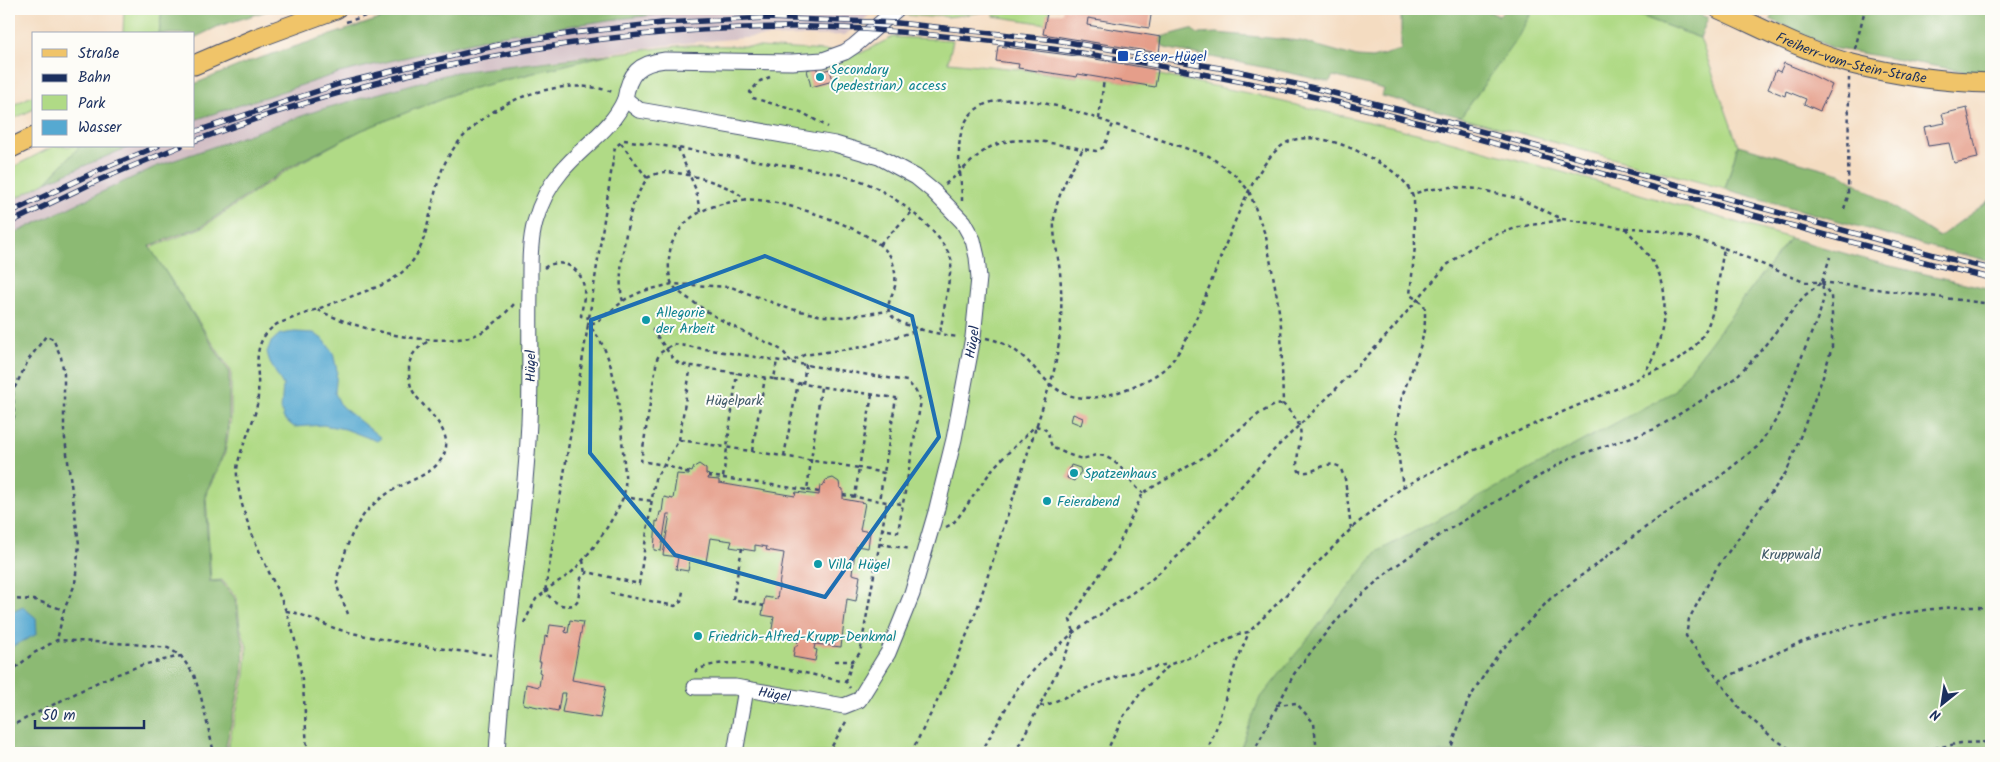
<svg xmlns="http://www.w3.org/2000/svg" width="2000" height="762" viewBox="0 0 2000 762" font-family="Kalam,sans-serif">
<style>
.industrial{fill:#d2bec4}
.green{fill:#b0da86;stroke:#668472}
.forest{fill:#8cba73;stroke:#547468}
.water{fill:#56a9d1;stroke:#386c98}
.building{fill:#e59e8a}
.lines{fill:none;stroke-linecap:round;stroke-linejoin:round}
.minor-casing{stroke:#3c496d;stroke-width:17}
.major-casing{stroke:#3c496d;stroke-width:21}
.path{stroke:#3c496d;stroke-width:2.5;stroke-dasharray:4 4;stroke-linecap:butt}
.minor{stroke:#fff;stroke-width:15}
.major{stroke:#f0c469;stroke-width:19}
.rail-casing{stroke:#1b2f5e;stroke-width:5.5}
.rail{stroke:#fdfcf7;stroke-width:4;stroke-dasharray:11;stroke-linecap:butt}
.marked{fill:none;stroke:#1f6fb2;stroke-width:4;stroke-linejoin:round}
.transit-dot{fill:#1a4fb4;stroke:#fdfcf7;stroke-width:2}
.culture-dot{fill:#0f9aa8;stroke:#fdfcf7;stroke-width:2}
.labels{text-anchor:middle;stroke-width:4;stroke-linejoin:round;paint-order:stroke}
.street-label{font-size:14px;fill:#1b2f5e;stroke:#fdfcf7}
.transit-label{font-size:14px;fill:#164399;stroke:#fdfcf7;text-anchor:start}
.culture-label{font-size:14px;fill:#0d838f;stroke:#fdfcf7;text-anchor:start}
.park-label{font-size:14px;fill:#405a68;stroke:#fdfcf7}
</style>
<rect width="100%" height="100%" fill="#fdfcf7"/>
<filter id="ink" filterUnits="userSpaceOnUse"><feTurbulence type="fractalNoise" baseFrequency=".02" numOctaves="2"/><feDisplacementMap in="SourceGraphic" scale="10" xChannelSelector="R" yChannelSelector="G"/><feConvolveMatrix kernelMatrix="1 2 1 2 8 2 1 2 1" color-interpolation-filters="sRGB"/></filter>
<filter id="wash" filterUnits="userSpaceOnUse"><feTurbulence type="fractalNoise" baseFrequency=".0096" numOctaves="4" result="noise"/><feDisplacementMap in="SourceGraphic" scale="20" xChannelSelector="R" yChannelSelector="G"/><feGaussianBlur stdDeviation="1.12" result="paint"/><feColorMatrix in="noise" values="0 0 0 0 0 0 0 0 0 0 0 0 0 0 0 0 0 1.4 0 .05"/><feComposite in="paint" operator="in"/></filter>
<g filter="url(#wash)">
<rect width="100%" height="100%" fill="#f4dcc1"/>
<!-- industrial -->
<path class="industrial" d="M734,9H828L873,12L845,35L756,37L685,43L456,72L319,110L155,167L9,236V202L46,182L131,146H194V120L339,73L493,37L610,20L694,10Z"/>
<!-- green -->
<path class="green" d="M124,9H162L159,34H123Z
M828,9H1050L1047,24L993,16V11L947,17L938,15L930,17Z
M1534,9H1622L1700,38L1738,145L1725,189L1461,117L1517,37Z
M893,37L953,40L948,62L1018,69L1077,77L1078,74L1152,86L1155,74L1262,96V97L1442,139L1609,185L1790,238L1673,394L1243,753H229L228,746L245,675L247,647L240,626L237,598L222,580L211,581L206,495L225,453L231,418V371L150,248L203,227L292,167L362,130L458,92L609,54L687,45L742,46L861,53Z
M34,95V109L9,121V107Z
M54,146H80L46,182L9,202V169Z"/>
<!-- forest -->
<path class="forest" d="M162,9H273L219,26L194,38V34H159Z
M410,9H694V10L610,20L493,37L339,73L194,120V84L248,62Z
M1401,9H1483L1499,16L1506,9H1533L1518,37L1461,117L1382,96L1384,89L1333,76L1329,82L1277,70L1165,48L1160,43L1161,37L1191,29L1198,34L1217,33L1300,41L1357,57L1372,58L1401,50Z
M1622,9H1687L1708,18L1700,38Z
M1776,9H1991V73H1974L1832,48L1770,19Z
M609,54L458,92L362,130L291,166L202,226L149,246L229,371V418L224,452L205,495L210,582L221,581L235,598L239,627L244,646L243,674L226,745L227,753H9V236L155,167L319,110L456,72Z
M1738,145L1840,173L1939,237L1991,199V261L1935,248L1725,189Z
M80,146H131L46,182Z
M1790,238L1886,265L1991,289V753H1239L1259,700L1377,552L1673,392Z"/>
<!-- water -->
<path class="water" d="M295,332L314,333L325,341L333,353L337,370L335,393L341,406L381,438L377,441L345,429L323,425L294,427L284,419L281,410L283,385L270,363L267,352L271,342L280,334Z
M23,607L36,618L37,634L9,648V614Z"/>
<g id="blocks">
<!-- building -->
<path class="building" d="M1063,9H1152L1149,28L1088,18L1087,25L1161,37L1159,53L1043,34L1047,13H1062Z
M998,46L1084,57L1158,70L1155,87L1078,74L1077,77L1018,68L1019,64L996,61Z
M1784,63L1806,72L1832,85L1820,111L1804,104L1806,99L1786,91L1785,96L1768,89L1776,70L1780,72Z
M816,67L818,72L830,69L833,81L811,87L807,70Z
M1967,108L1978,158L1954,163L1949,143L1928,146L1924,127L1945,123L1942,114Z
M1073,414L1083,418L1081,425L1071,421Z
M699,464L706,469V474L709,475L708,479L719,480V483L795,496L796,492L819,495L820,485L823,486L826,480L833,478L839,482L840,488L843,489V499L865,503L860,530L870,532L868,548L857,546L855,551L852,574L860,576L856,601L847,599L841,647L815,644L814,649L817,650L815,661L793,657L795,646H797L798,641L771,635L774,617L762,615L765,597L777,599L784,553L766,550L767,547L755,545V551L730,547L732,541L710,538L706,562L690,559L688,571L676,569L678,557L663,555L670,514H667L661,551L654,550L656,521L658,522L660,512H662L664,497L673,499L677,474L689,475V471L692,472L694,467Z
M1071,465L1080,468L1081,472L1074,481L1067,478Z
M570,620L583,622L572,680L606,686L600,718L562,712L566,693H561L558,711L523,704L526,684L539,687L541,673L539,672L541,662H539L542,646H544L545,636L548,637L550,625L566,627L565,632L568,633Z"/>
</g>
</g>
<g filter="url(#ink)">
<use href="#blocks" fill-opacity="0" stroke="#3c496d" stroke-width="1"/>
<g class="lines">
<defs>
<g id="minor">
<path id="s1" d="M695,687H735L844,706L859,700L888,653L912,594L936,512L954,439L973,337L979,278L977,257L973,240L963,222L933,191L916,177L879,157L835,144L639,110L625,99C629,73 639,63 665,60L792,62L823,60L845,52L854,46L897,9"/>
<path d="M497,753C503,642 524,533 529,422C531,378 529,334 530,290C530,268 529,244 535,222C540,204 549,186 561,172C581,147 612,130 625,99"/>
<path d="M735,753L746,689"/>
</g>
<g id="major">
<path id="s2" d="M1719,9C1762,28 1806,52 1852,64C1896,75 1946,82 1991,83"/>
<path d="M194,65L257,38L336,9"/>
<path d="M9,149L34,137"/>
</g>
</defs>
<!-- minor casing -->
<use href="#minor" class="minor-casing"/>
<!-- major casing -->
<use href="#major" class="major-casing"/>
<!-- path -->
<path class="path" d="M1055,14L1056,9
M346,22L388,9
M1855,49L1865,9
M770,77L760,81L750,92L753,98L801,112L828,127
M1099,119L1104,79
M621,143L647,178
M678,148L696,190L700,212
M945,184C960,174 970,161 984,151C1011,131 1053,144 1083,149
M962,201C962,177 954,147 964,125C986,75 1077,112 1113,124
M1844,209L1848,196L1849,78
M1625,228C1660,228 1691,237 1724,248C1712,315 1717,352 1643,375
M880,244L912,212
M1724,248L1804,282H1822L1991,304
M544,268C561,256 582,268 584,288C585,297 582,307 581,316L589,318
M623,301C616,282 626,226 633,205C636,196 642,187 647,178C653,175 660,172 666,172C689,173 729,184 745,199
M318,310C356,329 427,347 469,337C487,333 503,316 515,303
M652,329L674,360L680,364L774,379L777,360
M922,329L863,347L804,355L791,362C788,358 785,353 781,350C771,343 755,338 744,332C726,323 708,313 692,301C686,297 675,290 672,284C667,274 668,249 674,239C689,211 712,205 742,200C772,195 882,230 892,260C895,269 896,277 895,286C893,295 884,306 891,315C899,327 943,335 958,337
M986,338C1049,351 1038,421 1124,390C1141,383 1160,376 1172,361C1211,314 1240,162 1290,141C1311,133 1343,143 1363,154C1382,164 1409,177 1414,201L1415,246L1410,295L1424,304C1430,341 1408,371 1400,405C1394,433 1399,459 1403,487
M806,364L803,384L896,398L884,473
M691,365L679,440L655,479L639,584L588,572L581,578L578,600L574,605C559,608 555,602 545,592C554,582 566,579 575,569C593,550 611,524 622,500C627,489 625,474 624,462C620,422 619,354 588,325L615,147L624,140C673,147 722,155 771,163C801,168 835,171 864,182C893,194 943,231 952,262L940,333
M774,379L803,384
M872,395L859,468L884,473L879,500
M9,435L14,416L13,391L29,359L46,336L53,339L61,357L64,374V431L79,544L75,584L64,610L57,640
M680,440L859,468L855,497
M752,451L765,378
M784,456L798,383
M689,473L664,465L641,461L657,359L660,353L673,344L907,381L915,390L921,401L898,532L883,529
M708,476L723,478L737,373
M723,478L807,490L821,387
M807,490L819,492
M843,495L887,502
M623,497L652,501
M946,527L952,524L957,519L994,467L1035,426C1053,429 1046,436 1053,448C1061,451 1071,456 1079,458C1091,460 1095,450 1110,459C1127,469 1130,484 1143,493
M880,544L911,549
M742,548L733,599L764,606
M583,560L585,574
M610,593L675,606L681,602L683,591
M9,599L35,600L64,610
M286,611C307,614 324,626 344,631C393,643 442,649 492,655
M348,614C345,605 337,591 337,582C337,575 341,566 343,560C352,527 365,506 395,489C410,480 430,475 440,461C460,434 426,412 414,393C409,385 409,376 409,367C410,354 418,347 429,341
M524,623L536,599L545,592L588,325L598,321L626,299L643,291L672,284L731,287L787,308L822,316L843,317L889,311
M835,661H852L860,653L887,502L902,504
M695,672C723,650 811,675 846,682L850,688
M9,673L34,653L57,640L133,644L168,648L181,656L194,675L201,697L214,753
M1719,681C1747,668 1776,652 1805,641C1860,621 1933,602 1991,608
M846,682L852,662
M1276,705L1296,703L1314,723L1317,753
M1040,706L1047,705C1089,686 1123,673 1169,664
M9,727L102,680L142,665L181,656
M307,753C305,707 303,655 286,611C269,567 241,524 237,476C235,453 257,423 258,396C260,367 249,343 277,324L377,287C398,278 412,267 421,246C431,220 433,191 444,165C471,108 552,72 613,92
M828,753L847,720
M911,753L953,670L978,606L1053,375C1061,341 1063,307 1060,272C1058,255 1053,236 1054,219C1057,194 1071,170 1083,149L1096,151L1104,147L1113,124L1209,156L1234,174L1249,191L1266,237L1277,297L1281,326L1283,404C1310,432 1298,432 1297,466L1299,471C1314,477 1324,458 1340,467L1345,479L1351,529
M981,753L1016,690L1042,661L1074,632L1151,580L1181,553L1274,450L1333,392L1388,334L1447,265L1469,249L1495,235L1519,227L1561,220
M1015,753L1066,654L1074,632L1070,620L1117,548L1143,493L1209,454L1260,413L1275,405L1283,404
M1106,753L1123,717L1142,691L1171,664L1202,653L1238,634L1249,632L1355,525L1403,487L1463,455L1618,388C1625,384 1637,380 1642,375C1661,354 1670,305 1661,279C1654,259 1639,244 1625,228L1562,219L1520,199L1478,189L1451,187L1426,190L1413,194
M1206,753L1215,732L1236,663L1249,632
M1253,753L1294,674L1328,630L1358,598L1390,570L1441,534L1570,458L1655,429L1707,397L1735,378L1758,354L1804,296L1822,282
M1449,753L1468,701L1486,672L1499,653L1550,599L1650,524L1718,478L1757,447L1776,420L1820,312L1824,297L1822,282L1830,257
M1796,753L1773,738L1741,710L1686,636L1689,619L1716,569L1787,471L1823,377L1832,347V314L1831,296L1822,283
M1911,753L1961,743L1991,742"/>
<!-- minor -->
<use href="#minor" class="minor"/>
<!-- major -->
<use href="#major" class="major"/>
<defs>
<path id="rail" d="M194,132L339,84L498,45L573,33L662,23L766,18L898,23L1056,40L1237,71L1314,88L1447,122L1934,255L1991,269
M194,141C382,70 586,28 788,27C833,26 877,30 922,34C996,41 1070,50 1143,63C1199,73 1255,84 1310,96C1409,118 1506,147 1604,174C1713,204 1823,234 1932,264L1991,278
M9,213L95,172L158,146
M9,223L99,180L181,146"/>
</defs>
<!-- rail casing -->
<use href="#rail" class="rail-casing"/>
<!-- rail -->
<use href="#rail" class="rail"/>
</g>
</g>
<!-- marked area -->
<path class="marked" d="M765,256L912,316L939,437L825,597L675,555L590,453L591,320Z"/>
<!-- markers -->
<rect class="transit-dot" x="1117" y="50" width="12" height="12" rx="2.5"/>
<g class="culture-dot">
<circle cx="820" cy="77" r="5"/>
<circle cx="646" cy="320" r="5"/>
<circle cx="1074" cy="473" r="5"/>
<circle cx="1047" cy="501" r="5"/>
<circle cx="818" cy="564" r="5"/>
<circle cx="698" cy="636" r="5"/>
</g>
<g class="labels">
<!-- street labels -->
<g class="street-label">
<text dy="5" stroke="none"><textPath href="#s2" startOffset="142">Freiherr-vom-Stein-Straße</textPath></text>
<text dy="5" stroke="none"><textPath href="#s1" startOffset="545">Hügel</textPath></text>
<text transform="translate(530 366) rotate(-90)" y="5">Hügel</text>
<text dy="5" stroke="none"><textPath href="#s1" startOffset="80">Hügel</textPath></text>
</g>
<!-- transit labels -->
<g class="transit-label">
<text x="1134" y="61">Essen-Hügel</text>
</g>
<!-- culture labels -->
<g class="culture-label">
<text x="830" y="74">Secondary<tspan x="830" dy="16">(pedestrian) access</tspan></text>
<text x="656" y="317">Allegorie<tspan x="656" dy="16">der Arbeit</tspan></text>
<text x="1084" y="478">Spatzenhaus</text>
<text x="1057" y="506">Feierabend</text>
<text x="828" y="569">Villa Hügel</text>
<text x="708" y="641">Friedrich-Alfred-Krupp-Denkmal</text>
</g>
<!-- park labels -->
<g class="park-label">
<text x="734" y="405">Hügelpark</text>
<text x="1791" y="559">Kruppwald</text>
</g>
</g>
<!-- margin -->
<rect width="2000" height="762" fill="none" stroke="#fdfcf7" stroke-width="30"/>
<!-- legend -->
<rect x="32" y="32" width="162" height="115" fill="#fdfcf7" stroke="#a3aaba"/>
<rect x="42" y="49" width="25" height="8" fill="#f0c469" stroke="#a3aaba"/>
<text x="78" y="58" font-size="15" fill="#1b2f5e">Straße</text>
<rect x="42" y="74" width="25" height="8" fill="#1b2f5e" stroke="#a3aaba"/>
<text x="78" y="82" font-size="15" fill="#1b2f5e">Bahn</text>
<rect x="42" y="95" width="25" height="15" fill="#b0da86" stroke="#a3aaba"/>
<text x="78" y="108" font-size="15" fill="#1b2f5e">Park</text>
<rect x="42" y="120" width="25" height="15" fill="#56a9d1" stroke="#a3aaba"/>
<text x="78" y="132" font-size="15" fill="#1b2f5e">Wasser</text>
<!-- north arrow -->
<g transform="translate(1942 704) rotate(210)" stroke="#fdfcf7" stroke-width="4" paint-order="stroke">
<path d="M0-4L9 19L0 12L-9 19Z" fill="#1b2f5e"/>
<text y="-8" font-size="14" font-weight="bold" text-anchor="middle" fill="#1b2f5e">N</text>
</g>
<!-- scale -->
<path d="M35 720v8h109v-8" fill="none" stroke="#1b2f5e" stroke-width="2.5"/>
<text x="42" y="720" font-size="15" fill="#1b2f5e" stroke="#fdfcf7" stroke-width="4" paint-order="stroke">50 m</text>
</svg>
